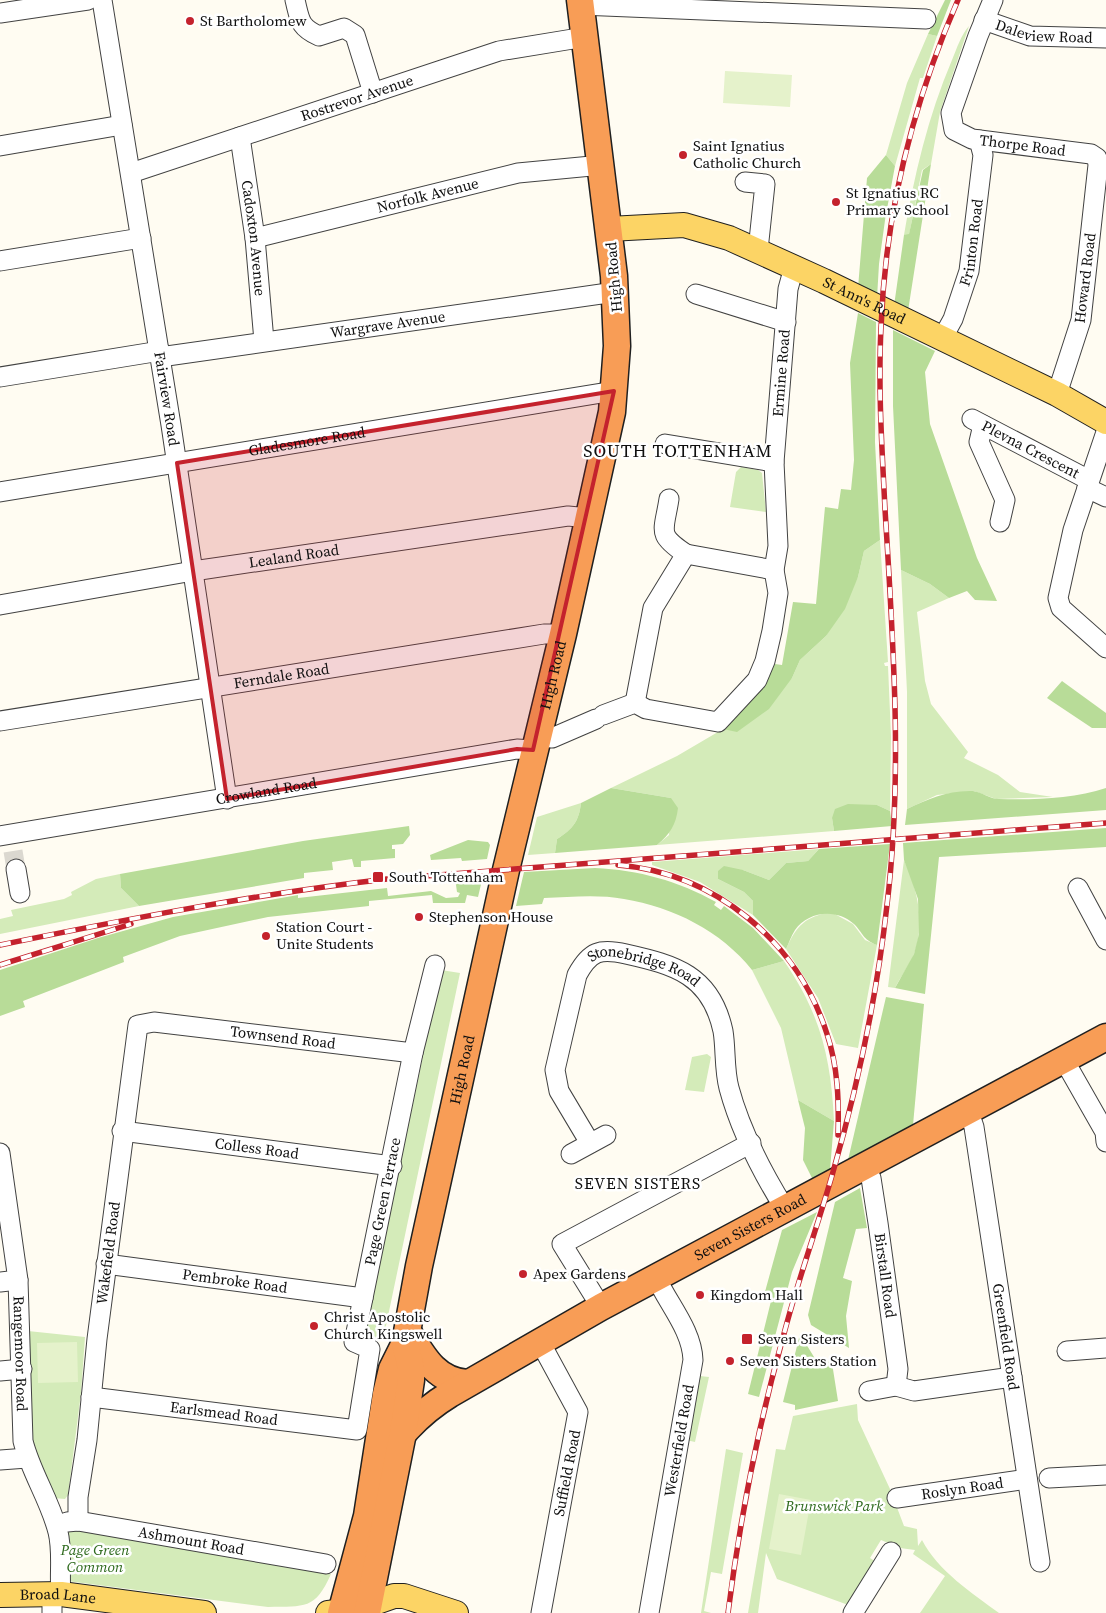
<svg xmlns="http://www.w3.org/2000/svg" width="1106" height="1613" viewBox="0 0 1106 1613" font-family="'Source Serif 4',serif">
<style>
.green{fill:#d4ebb9}
.forest{fill:#b8dc98}
.pitch{fill:#e5f2cb}
.lines{fill:none;stroke-linecap:round;stroke-linejoin:round}
.minor-tunnel{stroke:#dbd8d0;stroke-width:19;stroke-dasharray:19 9;stroke-linecap:butt}
.minor-casing{stroke:#424242;stroke-width:21}
.major-casing{stroke:#202020;stroke-width:26}
.highway-casing{stroke:#202020;stroke-width:29}
.minor{stroke:#fff;stroke-width:19}
.major{stroke:#fcd465;stroke-width:24}
.highway{stroke:#f89d56;stroke-width:26}
.rail-casing{stroke:#c4222d;stroke-width:5.5}
.rail{stroke:#fff;stroke-width:4;stroke-dasharray:11;stroke-linecap:butt}
.marked{fill:#c4222d;fill-opacity:0.2;stroke:#c4222d;stroke-width:4;stroke-linejoin:round}
.poi-dot{fill:#c4222d;stroke:#fff;stroke-width:2}
.labels{text-anchor:middle;stroke-width:5;stroke-linejoin:round;paint-order:stroke}
.poi-label{font-size:15px;fill:#0f0f0f;stroke:#fff;text-anchor:start}
.street-label{font-size:15px;fill:#0f0f0f;stroke:#fff}
.park-label{font-size:15px;font-style:italic;fill:#2e6a1d;stroke:#fff}
.neighbourhood-label{font-size:16px;letter-spacing:1px;fill:#0f0f0f;stroke:#fff}
.quarter-label{font-size:18px;letter-spacing:1px;fill:#0f0f0f;stroke:#fff}
</style>
<rect width="100%" height="100%" fill="#fffcf2"/>
<!-- green -->
<path class="green" d="M969,26L940,112L931,164L922,170L909,235H904C914,176 928,116 952,60C957,48 961,35 969,26Z
M928,34L937,36L923,78H920L895,166L886,155L907,83Z
M741,467L758,470L762,473L766,512L730,507L736,472Z
M880,540L888,662L884,663L885,666H888L891,736L890,811L877,805L832,818L834,831L657,845L669,835L671,798L611,788L677,756L723,729L792,678L800,660L826,636L858,577L864,551Z
M901,570L930,584L949,598L917,612L925,681L931,704L968,752L964,758L998,775L1020,792L1053,797L996,799L974,791L937,795L907,809V692Z
M581,803C579,821 573,829 557,839L555,853L528,855L537,817Z
M819,849L808,861L786,863L769,880L743,870L718,879L744,892L753,901V915L700,882L652,865V862Z
M904,860C917,888 926,924 914,954C909,966 901,976 895,988L888,987Z
M120,874L121,888L139,906L0,934V919L13,916L11,910L64,899L72,895L71,892L96,879Z
M831,912L853,924L865,940L877,945L858,1048L836,1044L818,998L786,949C797,925 805,917 831,912Z
M784,961C820,1013 831,1057 834,1121L798,1100L781,1028L752,970Z
M441,970L460,973L383,1340L364,1337Z
M707,1054L711,1057L704,1092L685,1090L692,1057Z
M28,1331L85,1337L81,1393L68,1495L65,1499L53,1498L29,1442Z
M700,1376L709,1377L695,1442L686,1440Z
M857,1404L858,1420L890,1489L904,1526L917,1529L918,1546L922,1540C938,1571 972,1593 999,1613H920L945,1576L913,1554L915,1550L900,1548L881,1540L870,1558L878,1563L851,1606L777,1579L766,1553L758,1613H748L776,1449L785,1450L793,1416Z
M726,1449L743,1453L722,1574L711,1572L704,1611L711,1613H701Z
M73,1529L331,1574C315,1610 305,1606 268,1607L67,1581V1533Z"/>
<!-- forest -->
<path class="forest" d="M945,0H951L937,36L928,34Z
M886,155L895,166L887,209L883,208L882,212L886,213L879,264L877,298L858,288L867,178Z
M931,164L908,311L894,306L904,235L909,234L923,170Z
M858,313L876,322L875,442L880,540L864,551L858,577L845,609L826,636L800,660L792,678L769,709L737,732L723,729L769,670L775,664L782,665L793,602L816,604L825,507L838,509L841,489L851,490L854,460L850,363Z
M893,330L935,351L925,372L930,424L977,558L997,601L975,600L967,591L949,598L930,584L901,570L893,406Z
M1062,681L1106,713V728H1092L1047,698Z
M611,788L671,798L678,808C676,825 670,834 657,845L555,853L557,839C573,829 579,821 581,803Z
M1106,788V810L905,825L907,809C928,799 948,790 973,791C982,792 990,799 999,799C1032,800 1074,799 1106,788Z
M848,804L877,805L890,811L892,826L834,831L832,818L835,809Z
M409,826L410,835L403,844L392,845V849H395V858L361,861V867H354L352,859L332,862L333,870L304,873V878L139,906L121,888L120,874L303,841Z
M1106,828V847L939,857L925,994L895,988L914,954L919,934L918,899L904,860L903,843Z
M468,840L488,842L490,845L487,859L462,861L461,858L431,860L430,855Z
M890,844L877,945C862,939 864,934 854,924C837,908 808,911 795,930C791,936 789,943 786,949L753,915V901L744,892L718,879V871L724,866L743,870L769,880L786,863L808,861L819,849Z
M595,868C639,870 678,881 716,902L714,905L721,910L724,906L753,928L784,961L752,970C721,931 673,907 624,899C598,894 570,897 544,898L542,904L516,906L524,872Z
M483,876L478,897L467,895L465,903H433L432,895L369,901V906L268,917L180,936L123,957L124,962L23,1001L25,1007L0,1016V970L98,938L173,917L298,895V898L387,888L388,896L431,891L446,898L458,897L460,893L457,892L455,878Z
M886,997L924,1004L913,1125L848,1160Z
M798,1100L834,1121L830,1170L813,1180L803,1160L805,1128Z
M860,1188L867,1228L856,1229L843,1278L852,1281L846,1316L849,1348L811,1325L808,1315L835,1202Z
M817,1212L792,1272L759,1397L748,1394L771,1301L763,1299L782,1230Z
M800,1334L814,1357L832,1363L838,1401L795,1410V1405L783,1402Z"/>
<!-- pitch -->
<path class="pitch" d="M725,71L792,75L790,107L723,103Z
M77,1342L78,1382L38,1383L37,1343Z
M779,1494L811,1500L801,1555L769,1549Z"/>
<g class="lines">
<!-- minor-tunnel -->
<path class="minor-tunnel" d="M13,851L16,869"/>
<defs>
<g id="minor">
<path id="s1" d="M102,0L171,425L227,799"/>
<path d="M295,0C300,20 299,27 319,36L344,28L355,35L373,93"/>
<path id="s2" d="M993,0L978,36L951,113L954,130L972,139L1091,154L1097,158L1098,165L1081,320L1057,394"/>
<path d="M580,5L926,19"/>
<path d="M0,13L88,0"/>
<path id="s3" d="M984,20L1030,36L1106,38"/>
<path id="s4" d="M240,137L255,238L264,341"/>
<path d="M0,146L122,125"/>
<path id="s5" d="M131,173L499,51L585,37"/>
<path d="M745,182L765,184L758,250"/>
<path id="s6" d="M255,238L518,173L602,165"/>
<path d="M0,261L141,238"/>
<path d="M696,294L786,322"/>
<path id="s7" d="M942,339L953,319L969,271L983,155L979,140"/>
<path id="s8" d="M160,357L615,292"/>
<path d="M0,377L160,351"/>
<path id="s9" d="M972,419L1089,480"/>
<path d="M983,425L979,442L1005,500L1000,522"/>
<path d="M1106,432L1073,530L1058,598L1061,608L1106,648"/>
<path d="M665,444L774,462"/>
<path d="M1087,488L1106,497"/>
<path id="s10" d="M0,492L614,391"/>
<path d="M669,499C664,532 656,534 686,554"/>
<path id="s11" d="M0,605L193,571L568,516L589,518"/>
<path d="M635,703L653,608L686,554L774,570"/>
<path id="s12" d="M603,715L635,703L646,709L718,722L757,680L765,661L772,631L778,593L774,570L778,546L774,462L788,289L794,267"/>
<path id="s13" d="M0,721L544,634H563"/>
<path d="M537,736L552,738L596,719"/>
<path id="s14" d="M0,836L517,749L533,750"/>
<path d="M16,869L20,893"/>
<path d="M1078,888L1106,940"/>
<path d="M1064,1060L1105,1132L1106,1142"/>
<path id="s15" d="M969,1112L974,1127L1040,1562"/>
<path id="s16" d="M122,1131L392,1166"/>
<path id="s17" d="M590,1143L559,1091L555,1070L577,975C590,951 600,948 626,954C675,965 711,975 723,1031C726,1049 724,1069 729,1088C740,1129 762,1172 785,1209"/>
<path id="s18" d="M0,1153L18,1280L23,1441C31,1473 50,1500 58,1532C63,1552 59,1574 61,1594"/>
<path d="M571,1154L606,1135"/>
<path id="s19" d="M865,1167L871,1178L878,1223L898,1369L896,1386"/>
<path id="s20" d="M106,1264L363,1298"/>
<path d="M0,1282L18,1280"/>
<path d="M601,1307L562,1244L751,1143"/>
<path d="M540,1342L578,1412L541,1613"/>
<path d="M1067,1351L1106,1348"/>
<path d="M0,1371L22,1369"/>
<path d="M869,1391L896,1386L914,1391L1012,1377"/>
<path id="s21" d="M91,1397L357,1430L370,1349L354,1342L413,1053L435,965"/>
<path d="M0,1460L27,1458"/>
<path d="M1049,1478L1106,1475"/>
<path id="s22" d="M897,1498L1027,1479"/>
<path id="s23" d="M78,1521V1497L87,1440L97,1339L138,1025L154,1022L413,1053"/>
<path id="s24" d="M67,1522L78,1521L326,1564"/>
<path d="M52,1593V1613"/>
<path id="s25" d="M649,1613L693,1360C692,1330 668,1304 656,1277"/>
<path d="M853,1613L891,1552"/>
</g>
<g id="major">
<path id="s26" d="M609,229L684,225L729,238L824,281L1057,394L1106,422"/>
<path id="s27" d="M0,1595L61,1594L204,1613"/>
<path d="M328,1613L354,1610L394,1596H404L456,1613"/>
</g>
<g id="highway">
<path d="M410,1335C424,1358 437,1381 467,1383"/>
<path id="s28" d="M374,1473C395,1440 417,1414 450,1394L601,1307L1106,1037"/>
<path d="M341,1613L367,1516L386,1394L392,1369L405,1343"/>
<path id="s29" d="M367,1613L403,1433L411,1380V1368L405,1343L419,1266L506,870L563,634L612,412L617,346L614,276L580,0"/>
</g>
</defs>
<!-- minor casing -->
<use href="#minor" class="minor-casing"/>
<!-- major casing -->
<use href="#major" class="major-casing"/>
<!-- highway casing -->
<use href="#highway" class="highway-casing"/>
<!-- minor -->
<use href="#minor" class="minor"/>
<!-- major -->
<use href="#major" class="major"/>
<!-- highway -->
<use href="#highway" class="highway"/>
<defs>
<path id="rail" d="M618,865C715,873 798,942 827,1034C838,1067 839,1101 838,1135
M0,945C128,919 256,894 387,879L1106,823
M0,965L131,924
M728,1613C740,1518 759,1422 785,1330C799,1277 818,1225 833,1172C858,1085 877,995 887,905C903,773 893,641 885,509C882,449 878,388 881,328C885,215 913,103 958,0"/>
</defs>
<!-- rail casing -->
<use href="#rail" class="rail-casing"/>
<!-- rail -->
<use href="#rail" class="rail"/>
</g>
<!-- marked area -->
<path class="marked" d="M614,391L533,750L517,749L227,799L177,463Z"/>
<!-- markers -->
<g class="poi-dot">
<circle cx="190" cy="21" r="5"/>
<circle cx="683" cy="155" r="5"/>
<circle cx="836" cy="202" r="5"/>
<rect x="372" y="871" width="12" height="12" rx="2.5"/>
<circle cx="419" cy="917" r="5"/>
<circle cx="266" cy="936" r="5"/>
<circle cx="523" cy="1274" r="5"/>
<circle cx="700" cy="1295" r="5"/>
<circle cx="314" cy="1326" r="5"/>
<rect x="741" y="1333" width="12" height="12" rx="2.5"/>
<circle cx="730" cy="1361" r="5"/>
</g>
<g class="labels">
<!-- poi labels -->
<g class="poi-label">
<text x="200" y="26">St Bartholomew</text>
<text x="693" y="151">Saint Ignatius<tspan x="693" dy="17">Catholic Church</tspan></text>
<text x="846" y="198">St Ignatius RC<tspan x="846" dy="17">Primary School</tspan></text>
<text x="389" y="882">South Tottenham</text>
<text x="429" y="922">Stephenson House</text>
<text x="276" y="932">Station Court -<tspan x="276" dy="17">Unite Students</tspan></text>
<text x="533" y="1279">Apex Gardens</text>
<text x="710" y="1300">Kingdom Hall</text>
<text x="324" y="1322">Christ Apostolic<tspan x="324" dy="17">Church Kingswell</tspan></text>
<text x="758" y="1344">Seven Sisters</text>
<text x="740" y="1366">Seven Sisters Station</text>
</g>
<!-- street labels -->
<g class="street-label">
<text dy="5" stroke="none"><textPath href="#s3" startOffset="62">Daleview Road</textPath></text>
<text dy="5" stroke="none"><textPath href="#s5" startOffset="238">Rostrevor Avenue</textPath></text>
<text dy="5" stroke="none"><textPath href="#s2" startOffset="209">Thorpe Road</textPath></text>
<text dy="5" stroke="none"><textPath href="#s6" startOffset="178">Norfolk Avenue</textPath></text>
<text dy="5" stroke="none"><textPath href="#s4" startOffset="102">Cadoxton Avenue</textPath></text>
<text dy="5" stroke="none"><textPath href="#s7" startOffset="102">Frinton Road</textPath></text>
<text transform="translate(614 277) rotate(-95)" y="5">High Road</text>
<text transform="translate(1085 278) rotate(-83)" y="5">Howard Road</text>
<text dy="5" stroke="none"><textPath href="#s26" startOffset="271">St Ann's Road</textPath></text>
<text dy="5" stroke="none"><textPath href="#s8" startOffset="230">Wargrave Avenue</textPath></text>
<text dy="5" stroke="none"><textPath href="#s12" startOffset="488">Ermine Road</textPath></text>
<text dy="5" stroke="none"><textPath href="#s1" startOffset="404">Fairview Road</textPath></text>
<text dy="5" stroke="none"><textPath href="#s10" startOffset="311">Gladesmore Road</textPath></text>
<text dy="5" stroke="none"><textPath href="#s9" startOffset="66">Plevna Crescent</textPath></text>
<text dy="5" stroke="none"><textPath href="#s11" startOffset="298">Lealand Road</textPath></text>
<text dy="5" stroke="none"><textPath href="#s13" startOffset="285">Ferndale Road</textPath></text>
<text dy="5" stroke="none"><textPath href="#s29" startOffset="959">High Road</textPath></text>
<text dy="5" stroke="none"><textPath href="#s14" startOffset="270">Crowland Road</textPath></text>
<text dy="5" stroke="none"><textPath href="#s17" startOffset="259">Stonebridge Road</textPath></text>
<text dy="5" stroke="none"><textPath href="#s23" startOffset="646">Townsend Road</textPath></text>
<text dy="5" stroke="none"><textPath href="#s29" startOffset="554">High Road</textPath></text>
<text dy="5" stroke="none"><textPath href="#s16" startOffset="136">Colless Road</textPath></text>
<text dy="5" stroke="none"><textPath href="#s21" startOffset="511">Page Green Terrace</textPath></text>
<text dy="5" stroke="none"><textPath href="#s28" startOffset="454">Seven Sisters Road</textPath></text>
<text dy="5" stroke="none"><textPath href="#s23" startOffset="270">Wakefield Road</textPath></text>
<text dy="5" stroke="none"><textPath href="#s19" startOffset="111">Birstall Road</textPath></text>
<text dy="5" stroke="none"><textPath href="#s20" startOffset="130">Pembroke Road</textPath></text>
<text dy="5" stroke="none"><textPath href="#s15" startOffset="228">Greenfield Road</textPath></text>
<text dy="5" stroke="none"><textPath href="#s18" startOffset="202">Rangemoor Road</textPath></text>
<text dy="5" stroke="none"><textPath href="#s21" startOffset="134">Earlsmead Road</textPath></text>
<text dy="5" stroke="none"><textPath href="#s25" startOffset="175">Westerfield Road</textPath></text>
<text transform="translate(567 1473) rotate(-79)" y="5">Suffield Road</text>
<text dy="5" stroke="none"><textPath href="#s22" startOffset="66">Roslyn Road</textPath></text>
<text dy="5" stroke="none"><textPath href="#s24" startOffset="126">Ashmount Road</textPath></text>
<text dy="5" stroke="none"><textPath href="#s27" startOffset="58">Broad Lane</textPath></text>
</g>
<!-- park labels -->
<g class="park-label">
<text x="834" y="1511">Brunswick Park</text>
<text x="95" y="1555">Page Green<tspan x="95" dy="17">Common</tspan></text>
</g>
<!-- neighbourhood labels -->
<g class="neighbourhood-label">
<text x="638" y="1189">SEVEN SISTERS</text>
</g>
<!-- quarter labels -->
<g class="quarter-label">
<text x="678" y="457">SOUTH TOTTENHAM</text>
</g>
</g>
</svg>
